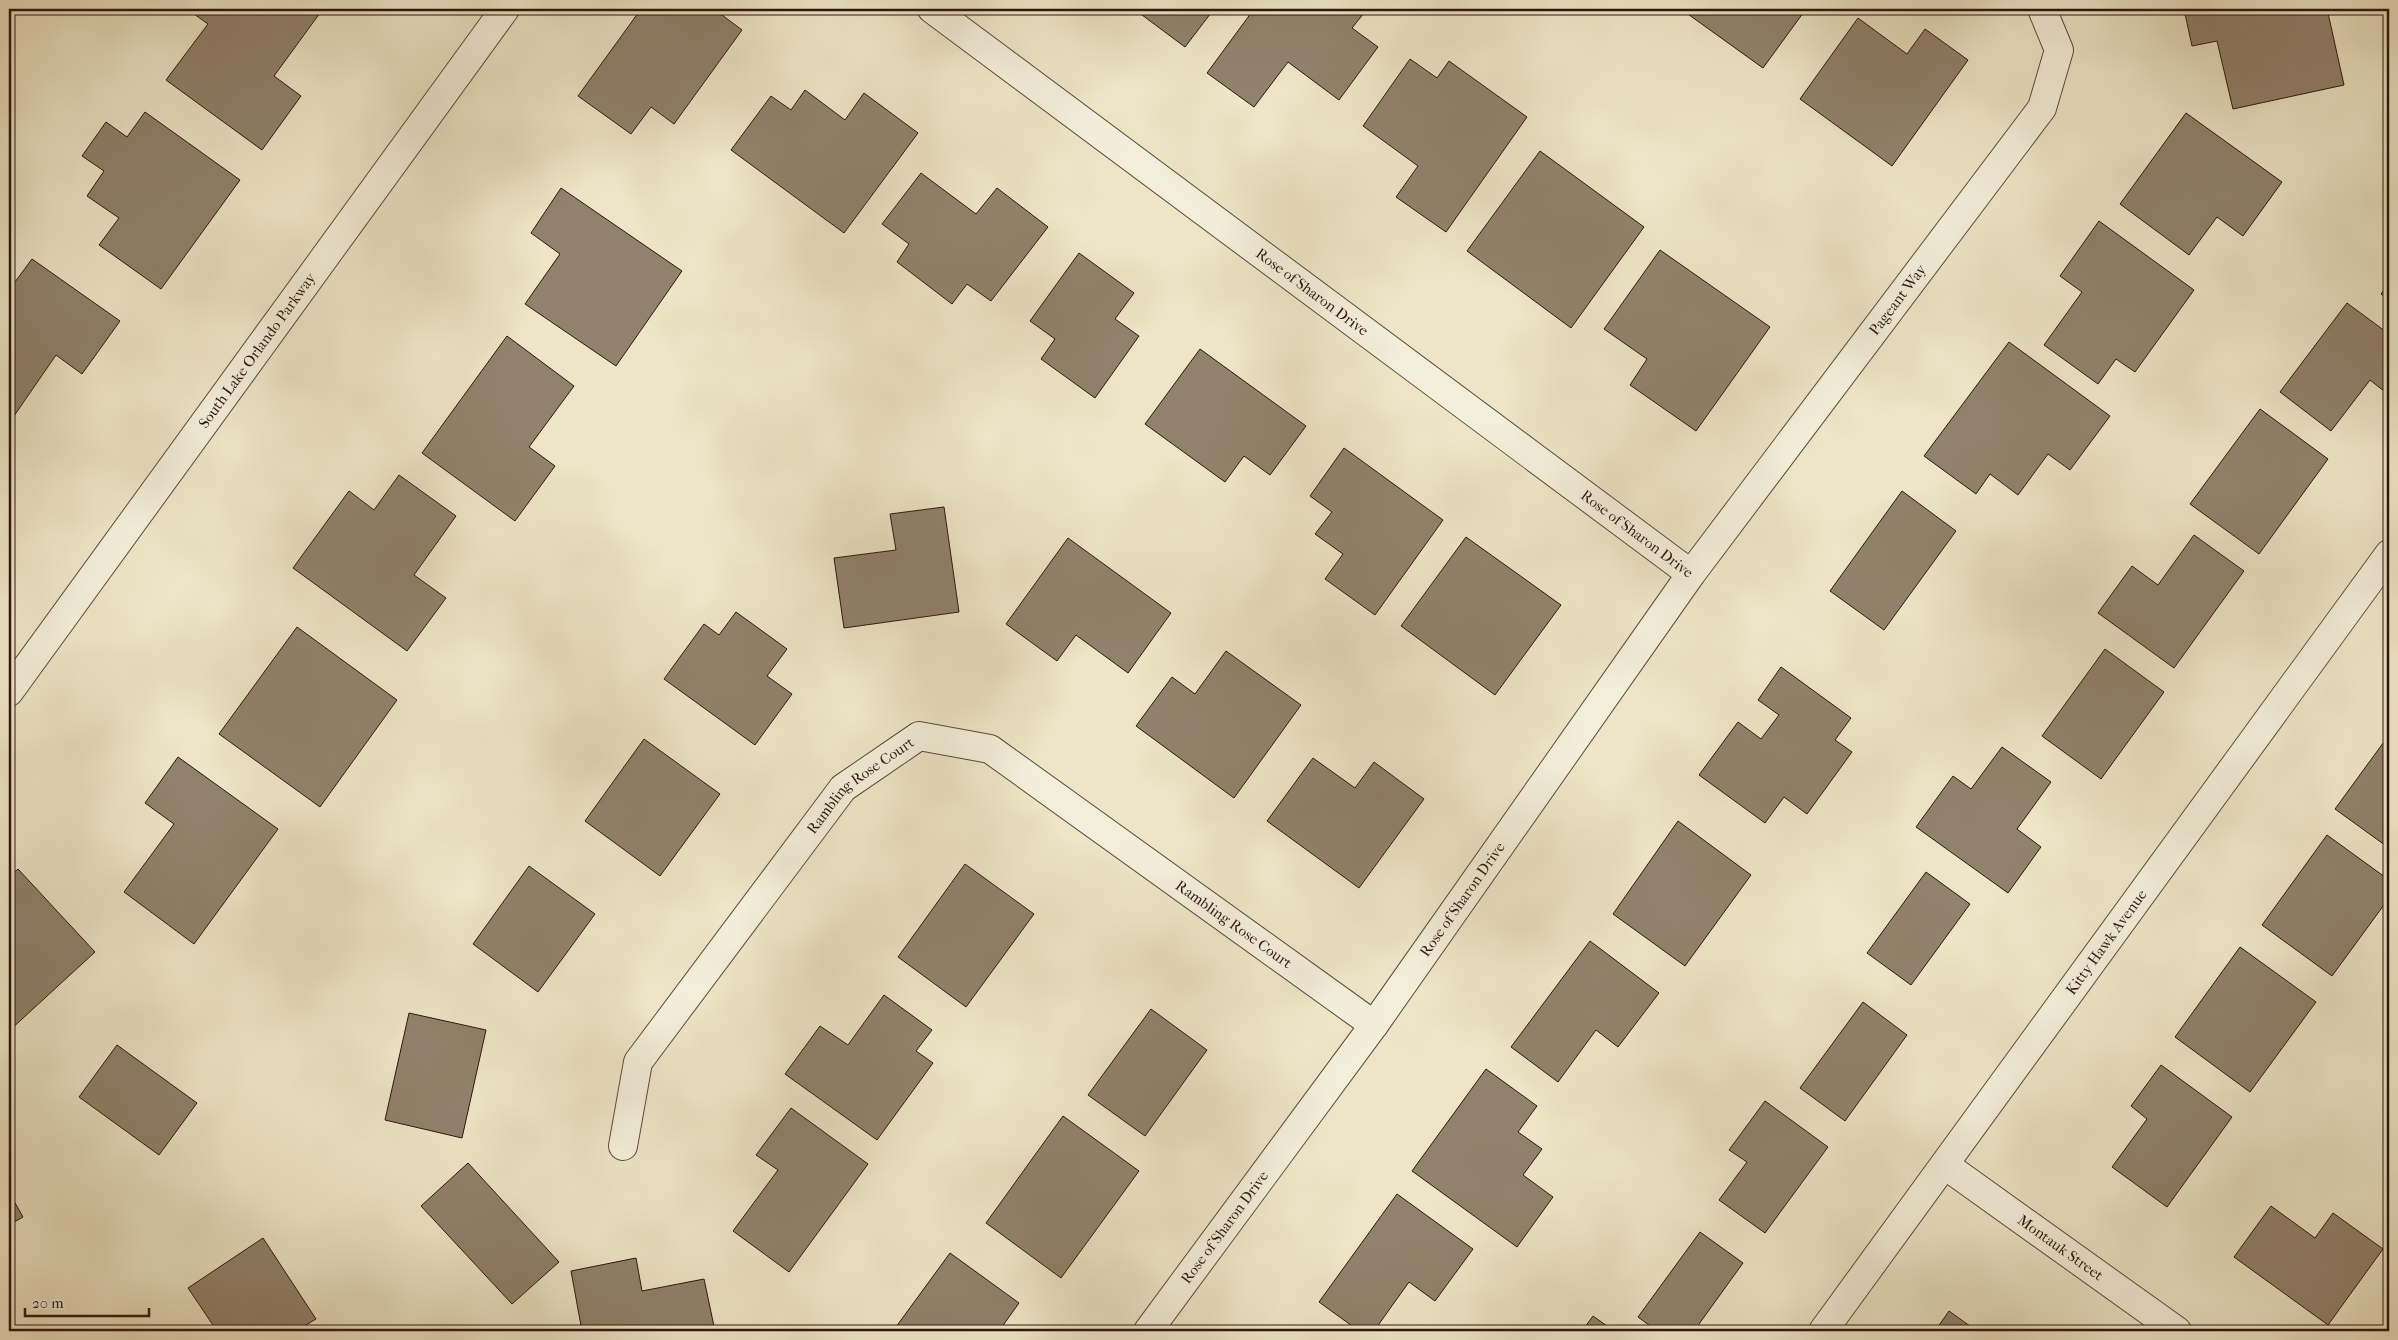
<svg xmlns="http://www.w3.org/2000/svg" width="2398" height="1340" viewBox="0 0 2398 1340" font-family="'IM FELL French Canon',serif">
<style>
.building{fill:#91826d;stroke:#2d160c}
.lines{fill:none;stroke-linecap:round;stroke-linejoin:round}
.minor-casing{stroke:#5d4a3a;stroke-width:30}
.minor{stroke:#f3eeda;stroke-width:28}
.labels{text-anchor:middle;stroke-width:5;stroke-linejoin:round;paint-order:stroke}
.street-label{font-size:15px;fill:#2d160c;stroke:#f3eeda}
</style>
<rect width="100%" height="100%" fill="#ede5c6"/>
<filter id="stains"><feTurbulence type="fractalNoise" baseFrequency=".004" numOctaves="4"/><feColorMatrix values="0 0 0 0 .2 0 0 0 0 .09 0 0 0 0 .02 0 0 0 .5 -.17"/></filter>
<radialGradient id="worn" r=".72"><stop offset=".6" stop-color="#630" stop-opacity="0"/><stop offset="1" stop-color="#630" stop-opacity=".3"/></radialGradient>
<!-- building -->
<path class="building" d="M187,9H315L320,13L274,76L301,96L262,150L166,80L208,24Z
M641,9H720L718,12L742,30L674,124L651,107L631,134L578,96Z
M1134,9H1214L1185,47Z
M1254,9H1358L1364,13L1352,28L1378,47L1339,100L1288,62L1254,107L1207,73Z
M1687,9H1806L1763,68L1685,12Z
M2184,9H2347L2328,13L2344,85L2233,109L2217,41L2192,46Z
M1858,18L1907,54L1925,29L1968,60L1892,166L1800,99Z
M1410,59L1437,78L1449,61L1527,117L1446,232L1396,197L1418,166L1363,126Z
M805,90L845,120L864,93L918,133L844,233L731,150L771,96L791,110Z
M145,112L240,180L161,289L99,245L119,218L87,196L104,171L82,156L106,122L127,137Z
M2186,113L2282,182L2243,236L2217,217L2189,255L2120,204Z
M1540,151L1644,227L1571,328L1467,251Z
M921,173L976,214L997,188L1048,227L991,301L967,284L952,304L897,262L909,244L882,224Z
M561,188L682,271L616,366L525,304L560,254L531,233Z
M2099,221L2194,290L2135,372L2116,359L2098,384L2044,345L2082,292L2060,276Z
M1660,250L1770,327L1696,431L1630,385L1647,359L1604,329Z
M1079,253L1134,293L1115,319L1139,336L1095,398L1041,359L1055,339L1030,321Z
M32,259L120,321L82,374L56,355L14,416L9,412V290Z
M2389,283V300L2381,294Z
M2347,303L2389,334V395L2370,380L2331,431L2280,392Z
M507,336L574,386L529,447L555,466L515,521L422,453Z
M2009,342L2110,416L2070,470L2048,454L2018,495L1990,474L1976,494L1924,456Z
M1200,349L1306,426L1270,475L1244,456L1225,482L1145,424Z
M2260,409L2328,459L2259,554L2190,504Z
M1344,448L1443,520L1375,615L1325,579L1343,554L1315,534L1332,512L1310,496Z
M399,475L456,516L414,575L446,598L407,651L293,568L349,491L374,510Z
M1902,491L1956,531L1884,630L1830,591Z
M944,507L959,612L844,628L834,558L896,550L890,514Z
M2194,535L2244,571L2174,668L2098,613L2132,566L2158,585Z
M1466,537L1561,605L1495,695L1401,626Z
M1068,538L1171,613L1128,673L1076,635L1057,661L1006,624Z
M736,612L787,649L767,676L792,694L755,745L664,679L704,624L719,635Z
M297,627L397,700L320,807L219,734Z
M2105,649L2164,692L2101,779L2042,736Z
M1226,651L1301,705L1234,798L1136,726L1172,677L1195,694Z
M1781,667L1851,718L1835,740L1852,752L1807,814L1784,797L1765,823L1699,775L1738,722L1761,739L1779,715L1758,700Z
M2389,735V848L2335,809Z
M644,739L720,794L660,876L585,821Z
M2002,747L2051,782L2017,829L2041,847L2008,893L1916,827L1953,776L1971,789Z
M178,757L278,829L194,944L124,892L174,824L145,803Z
M1313,758L1355,788L1374,762L1424,799L1359,888L1267,821Z
M1678,821L1751,875L1685,966L1613,914Z
M2327,835L2389,880V898L2332,976L2262,925Z
M965,864L1034,914L966,1007L898,957Z
M529,866L595,914L538,992L473,944Z
M18,869L95,952L9,1031V877Z
M1926,872L1970,904L1911,985L1867,953Z
M1590,941L1659,993L1618,1047L1596,1030L1558,1082L1511,1047Z
M2240,947L2316,1002L2250,1092L2175,1037Z
M884,995L932,1030L916,1051L933,1063L877,1140L785,1074L820,1026L848,1045Z
M1863,1002L1907,1035L1845,1121L1800,1088Z
M1151,1009L1207,1050L1145,1136L1088,1095Z
M409,1013L486,1030L462,1138L385,1120Z
M117,1045L197,1103L159,1155L79,1097Z
M2161,1065L2232,1117L2167,1207L2112,1167L2147,1119L2131,1106Z
M1486,1069L1537,1106L1518,1132L1542,1149L1523,1175L1553,1197L1517,1247L1412,1171Z
M1765,1101L1828,1147L1765,1233L1719,1200L1747,1162L1729,1150Z
M791,1108L868,1164L789,1272L733,1231L778,1170L756,1155Z
M1063,1116L1139,1171L1061,1278L986,1223Z
M468,1163L559,1262L512,1304L421,1206Z
M9,1192L23,1217L9,1225Z
M1397,1194L1473,1249L1435,1301L1409,1282L1374,1331H1359L1319,1302Z
M2271,1206L2315,1238L2333,1213L2383,1249L2328,1325L2234,1257Z
M1700,1232L1743,1263L1694,1331H1657L1638,1317Z
M263,1238L316,1319L296,1331H217L188,1288Z
M950,1253L1019,1303L999,1331H893Z
M636,1258L642,1291L704,1279L715,1331H582L571,1271Z
M1949,1311L1977,1331H1935Z
M1593,1316L1614,1331H1582Z"/>
<g class="lines">
<defs>
<g id="minor">
<path id="s1" d="M932,9L1691,574"/>
<path id="s2" d="M9,692L505,9"/>
<path id="s3" d="M623,1146L638,1062L843,788L919,736L990,749L1374,1025"/>
<path id="s4" d="M1945,1165L2177,1331"/>
<path id="s5" d="M1148,1331L1374,1025L1691,574L2042,108L2059,50L2042,9"/>
<path id="s6" d="M1823,1331L2389,554"/>
</g>
</defs>
<!-- minor casing -->
<use href="#minor" class="minor-casing"/>
<!-- minor -->
<use href="#minor" class="minor"/>
</g>
<g class="labels">
<!-- street labels -->
<g class="street-label">
<text dy="5" stroke="none"><textPath href="#s1" startOffset="474">Rose of Sharon Drive</textPath></text>
<text dy="5" stroke="none"><textPath href="#s5" startOffset="1275">Pageant Way</textPath></text>
<text dy="5" stroke="none"><textPath href="#s2" startOffset="422">South Lake Orlando Parkway</textPath></text>
<text dy="5" stroke="none"><textPath href="#s1" startOffset="879">Rose of Sharon Drive</textPath></text>
<text dy="5" stroke="none"><textPath href="#s3" startOffset="442">Rambling Rose Court</textPath></text>
<text dy="5" stroke="none"><textPath href="#s5" startOffset="534">Rose of Sharon Drive</textPath></text>
<text dy="5" stroke="none"><textPath href="#s3" startOffset="892">Rambling Rose Court</textPath></text>
<text dy="5" stroke="none"><textPath href="#s6" startOffset="481">Kitty Hawk Avenue</textPath></text>
<text dy="5" stroke="none"><textPath href="#s5" startOffset="129">Rose of Sharon Drive</textPath></text>
<text dy="5" stroke="none"><textPath href="#s4" startOffset="142">Montauk Street</textPath></text>
</g>
</g>
<!-- margin -->
<rect width="2398" height="1340" fill="none" stroke="#ede5c6" stroke-width="30"/>
<rect x="10" y="10" width="2378" height="1320" fill="none" stroke="#2d160c" stroke-width="2.5"/>
<rect x="15" y="15" width="2368" height="1310" fill="none" stroke="#2d160c"/>
<!-- scale -->
<path d="M25 1308v8h124v-8" fill="none" stroke="#2d160c" stroke-width="2.5"/>
<text x="32" y="1308" font-size="15" fill="#2d160c" stroke="#f3eeda" stroke-width="4" paint-order="stroke">20 m</text>
<rect width="100%" height="100%" filter="url(#stains)"/>
<rect width="100%" height="100%" fill="url(#worn)"/>
</svg>
